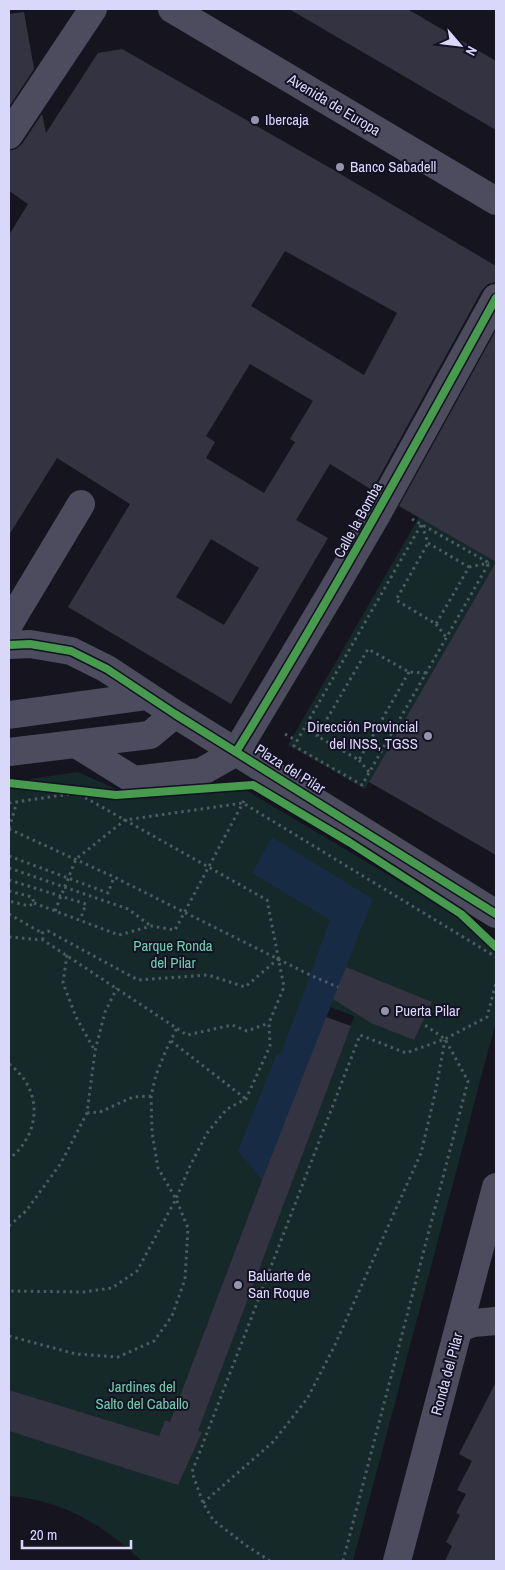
<svg xmlns="http://www.w3.org/2000/svg" width="505" height="1570" viewBox="0 0 505 1570" font-family="'Archivo Narrow',sans-serif">
<style>
.green{fill:#152929}
.water{fill:#172b44}
.building{fill:#343341;fill-rule:evenodd}
.lines{fill:none;stroke-linecap:round;stroke-linejoin:round}
.path{stroke:#4e5b65;stroke-width:3;stroke-dasharray:2.5 4;stroke-linecap:butt}
.minor{stroke:#4c4c5e;stroke-width:28}
.cycleway-casing{stroke:#131123;stroke-width:11}
.cycleway{stroke:#469c4c;stroke-width:8}
.poi-dot{fill:#9594ad;stroke:#131123;stroke-width:2}
.labels{text-anchor:middle;stroke-width:4;stroke-linejoin:round;paint-order:stroke}
.street-label{font-size:15px;fill:#dad8fa;stroke:#131123}
.poi-label{font-size:15px;fill:#dad8fa;stroke:#131123;text-anchor:start}
.park-label{font-size:15px;fill:#6dd1b0;stroke:#131123}
</style>
<rect width="100%" height="100%" fill="#16151f"/>
<!-- green -->
<path class="green" d="M419,517L496,562L365,789L288,745Z
M78,772L127,794L234,783L496,939V1021L353,1561H142C103,1525 63,1500 9,1496V1431L178,1484L354,1016L330,1007L262,1180L170,1422L165,1420L159,1436L9,1390V782Z"/>
<!-- water -->
<path class="water" d="M272,837L373,899L262,1180L238,1151L277,1053L281,1054L330,920L252,873Z"/>
<!-- building -->
<path class="building" d="M289,9H407L416,14L496,61V130Z
M24,12L34,69L9,107V14Z
M122,49L332,169L496,266V282L488,284L482,290L372,490L330,464L296,520L328,538L231,704L68,607L130,504L57,458L9,535V235L28,204L9,191V151L16,149L22,144L42,114L46,133L98,53ZM285,251L397,313L364,375L251,306ZM250,364L313,401L290,439L295,442L264,493L206,458L215,442L206,436ZM211,539L259,568L224,625L176,597Z
M496,330V562L399,506Z
M496,562V855L369,782Z
M346,967L432,1002L414,1040L371,1023L333,999Z
M326,1017L351,1026L198,1431L202,1432L178,1485L9,1431V1390L159,1436L165,1420L170,1422L262,1180Z
M496,1382V1561H445L452,1546L446,1542L460,1515L456,1513L466,1494L457,1490L472,1461L459,1454Z"/>
<g class="lines">
<!-- path -->
<path class="path" d="M412,519L489,563
M421,525L294,746L362,785L489,563
M422,525L428,543
M428,543L469,567L436,624L396,600Z
M469,567L489,563
M436,624L446,637
M409,672L359,760L317,736L368,649L409,672L426,673
M285,734L297,741
M359,760L369,772
M9,803L77,793L267,900L284,987L269,1023L270,1046L246,1099L227,1109L207,1133L189,1168L176,1199L137,1271L112,1288L83,1292L9,1291
M9,828L17,802
M9,829L114,877L310,975L338,987
M9,856L108,893L114,877
M9,868L128,909L151,926
M9,880L86,904L80,920
M9,891L32,897L34,903L29,906L9,901
M34,903L119,935L151,926L175,930L246,797
M55,911L76,859L125,820L243,803L496,957
M9,914L42,933
M9,937L43,940L187,1035L232,1025L247,1031L269,1023
M43,940L42,933L48,931L138,980L208,975L245,987L278,959
M67,955L63,983L76,1017L95,1051
M171,1041L246,1099
M9,1064C43,1089 42,1133 9,1159
M87,1113L100,1112L133,1097L151,1096
M9,1226L26,1211L61,1163L87,1113L95,1051L105,1012L117,988
M9,1336L76,1354L118,1357L154,1341L172,1316L185,1279L188,1228L176,1199L158,1168L152,1132L151,1096L156,1075L166,1050L177,1028
M203,1503L273,1442L307,1399L334,1347L421,1153L435,1094L445,1040
M270,1561L247,1546L213,1520L203,1503L192,1472L360,1035L406,1053L445,1039L487,1017L496,983
M343,1561L468,1081L445,1039L422,1023"/>
<!-- minor -->
<path class="minor" d="M172,9L496,201
M9,135L93,9
M9,624L81,504
M9,645L30,644L71,651L107,669L175,714L496,914
M9,715L147,696
M76,744L134,780L201,772L236,752L330,595L376,516L496,298
M9,752L150,735L175,714
M459,1328L473,1323L496,1321
M397,1561L496,1187"/>
<defs>
<path id="cycleway" d="M9,645L30,644L71,651L107,669L175,714L496,914
M236,752C328,603 412,451 496,298
M9,783L116,795L253,785L349,842L461,914L496,947"/>
</defs>
<!-- cycleway casing -->
<use href="#cycleway" class="cycleway-casing"/>
<!-- cycleway -->
<use href="#cycleway" class="cycleway"/>
</g>
<!-- markers -->
<g class="poi-dot">
<circle cx="255" cy="120" r="5"/>
<circle cx="340" cy="167" r="5"/>
<circle cx="428" cy="736" r="5"/>
<circle cx="385" cy="1011" r="5"/>
<circle cx="238" cy="1285" r="5"/>
</g>
<g class="labels">
<!-- street labels -->
<g class="street-label">
<text transform="translate(334 105) rotate(31)" y="5">Avenida de Europa</text>
<text transform="translate(358 520) rotate(-61)" y="5">Calle la Bomba</text>
<text transform="translate(290 769) rotate(32)" y="5">Plaza del Pilar</text>
<text transform="translate(447 1374) rotate(-75)" y="5">Ronda del Pilar</text>
</g>
<!-- poi labels -->
<g class="poi-label">
<text x="265" y="125">Ibercaja</text>
<text x="350" y="172">Banco Sabadell</text>
<text x="418" y="732" text-anchor="end">Dirección Provincial<tspan x="418" dy="17">del INSS, TGSS</tspan></text>
<text x="395" y="1016">Puerta Pilar</text>
<text x="248" y="1281">Baluarte de<tspan x="248" dy="17">San Roque</tspan></text>
</g>
<!-- park labels -->
<g class="park-label">
<text x="173" y="951">Parque Ronda<tspan x="173" dy="17">del Pilar</tspan></text>
<text x="142" y="1392">Jardines del<tspan x="142" dy="17">Salto del Caballo</tspan></text>
</g>
</g>
<!-- border -->
<rect width="505" height="1570" fill="none" stroke="#dad8fa" stroke-width="20"/>
<!-- north arrow -->
<g transform="translate(460 45) rotate(118)" stroke="#131123" stroke-width="4" paint-order="stroke">
<path d="M0-4L9 19L0 12L-9 19Z" fill="#dad8fa"/>
<text y="-8" font-size="14" font-weight="bold" text-anchor="middle" fill="#dad8fa">N</text>
</g>
<!-- scale -->
<path d="M22 1540v8h109v-8" fill="none" stroke="#dad8fa" stroke-width="2.5"/>
<text x="30" y="1540" font-size="15" fill="#dad8fa" stroke="#131123" stroke-width="4" paint-order="stroke">20 m</text>
</svg>
